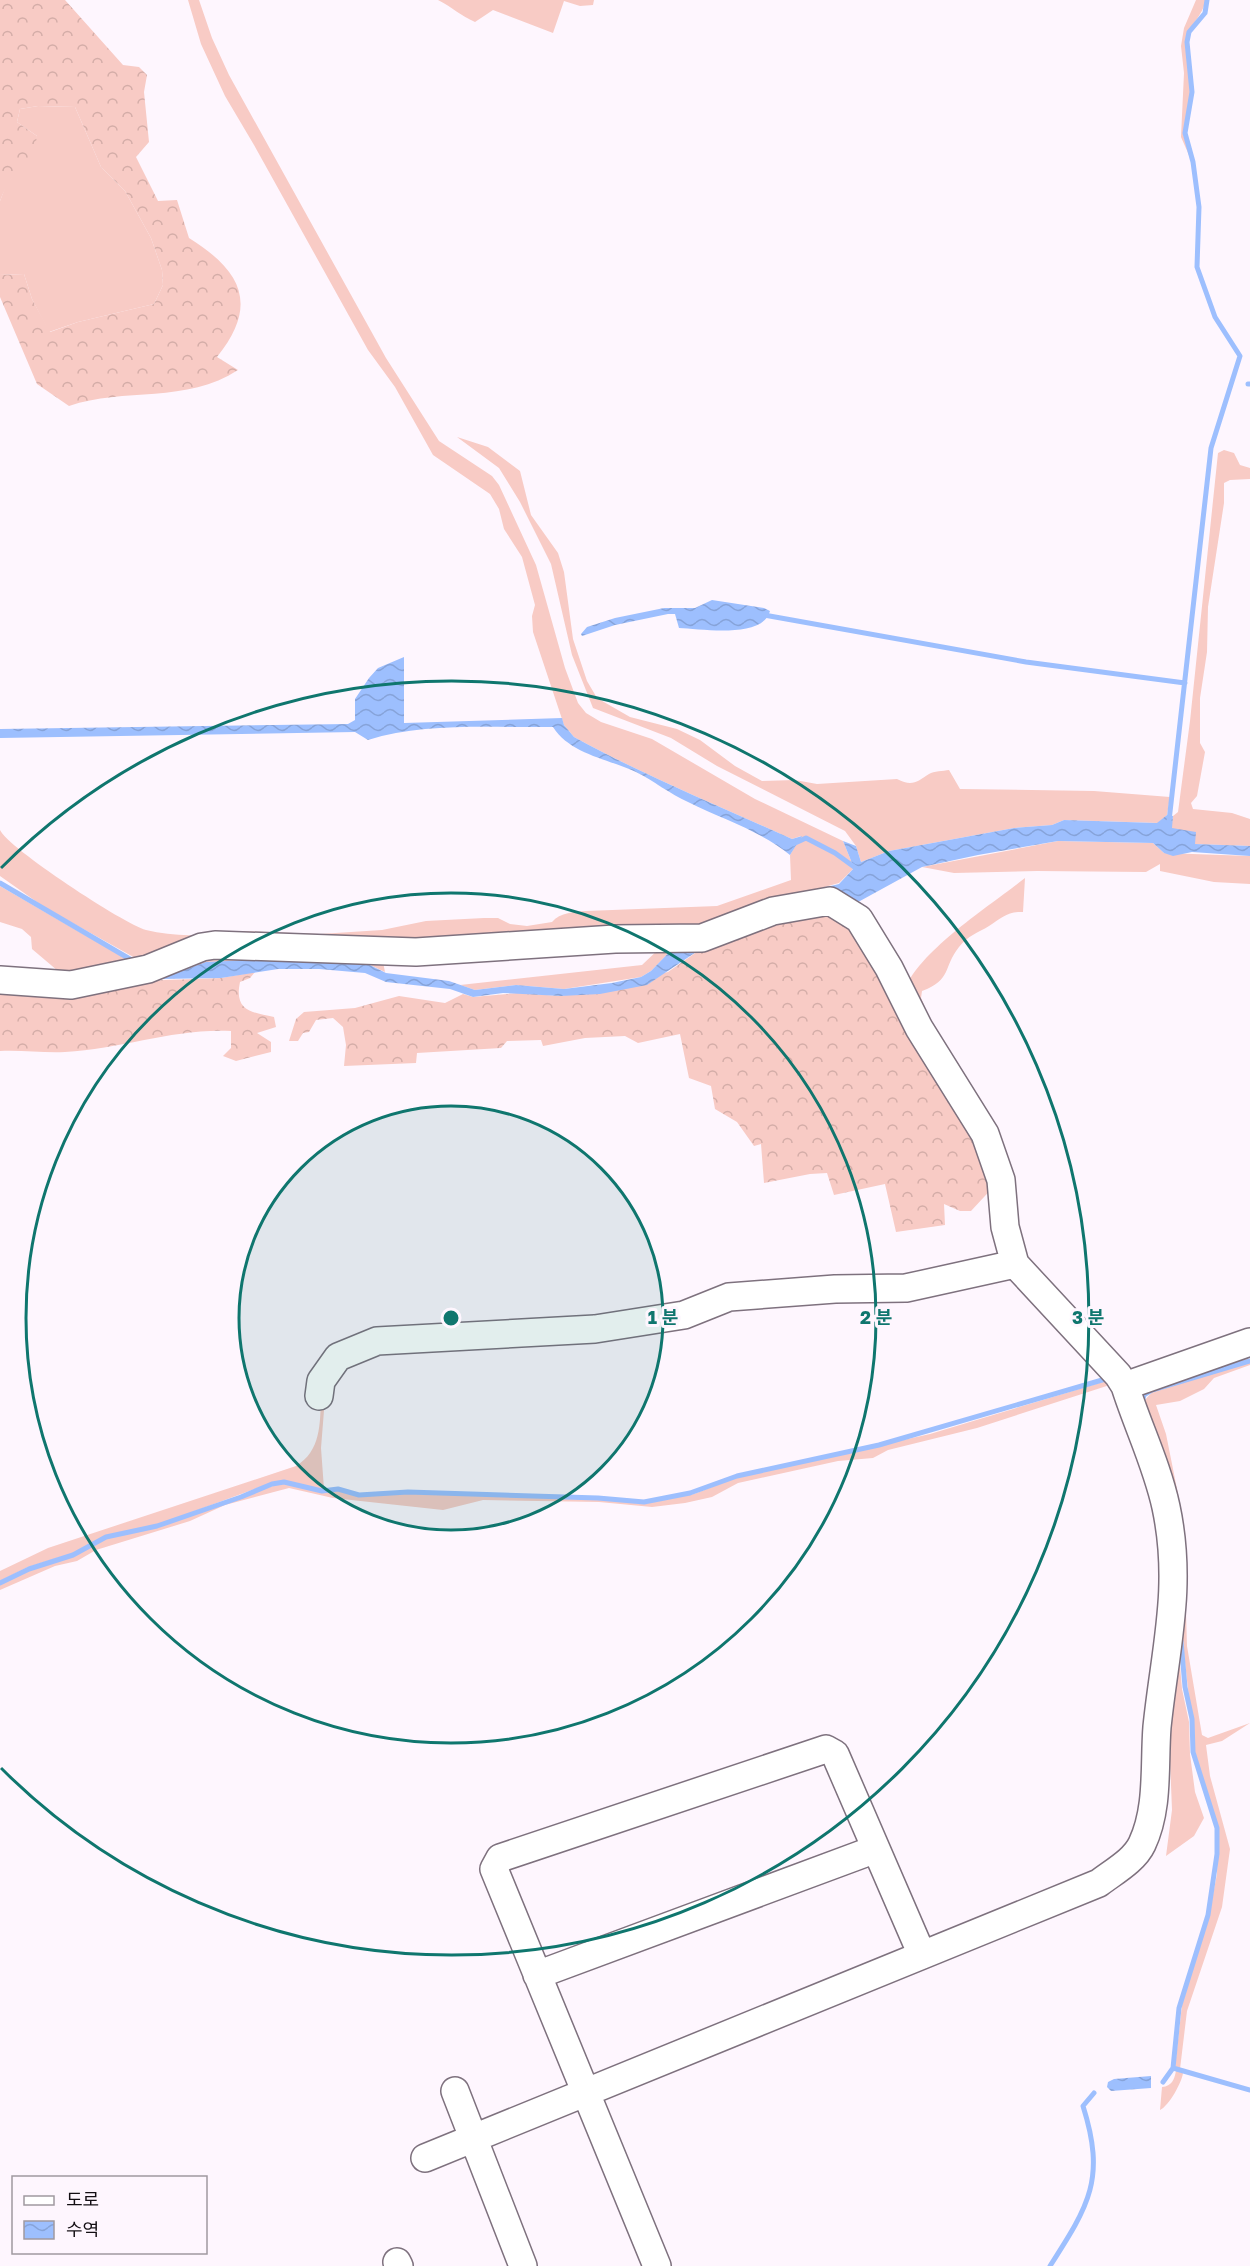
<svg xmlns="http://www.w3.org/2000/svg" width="1250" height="2266" viewBox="0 0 1250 2266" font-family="'Golos Text','Noto Sans KR',sans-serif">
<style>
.grass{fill:#f8cbc5}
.forest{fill:url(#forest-crowns)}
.water{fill:url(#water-waves)}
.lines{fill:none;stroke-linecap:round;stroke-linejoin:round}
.stream{stroke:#9dbffe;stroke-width:5}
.minor-casing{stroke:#7e717e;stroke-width:30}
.minor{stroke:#fff;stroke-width:27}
.ring{fill:none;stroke:#0f766e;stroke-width:3}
.centre{fill:#0f766e;stroke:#fef6fe;stroke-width:3}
.ring-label{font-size:18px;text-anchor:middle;font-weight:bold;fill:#0f766e;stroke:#fef6fe;stroke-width:6;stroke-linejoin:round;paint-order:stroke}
</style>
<defs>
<pattern id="forest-crowns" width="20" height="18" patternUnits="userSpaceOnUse" patternTransform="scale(1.5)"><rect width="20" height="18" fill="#f8cbc5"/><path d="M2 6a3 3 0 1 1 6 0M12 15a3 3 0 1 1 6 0" fill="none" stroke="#d4ada8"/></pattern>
<pattern id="water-waves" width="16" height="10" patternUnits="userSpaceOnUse" patternTransform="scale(1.5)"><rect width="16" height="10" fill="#9dbffe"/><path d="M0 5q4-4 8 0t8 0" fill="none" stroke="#86a3d9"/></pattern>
</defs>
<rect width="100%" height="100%" fill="#fef6fe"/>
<!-- grass -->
<path class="grass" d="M188,0H199L212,38L229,75L386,358L439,441L492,476L499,485L536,565L565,668L578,703L586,713L601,722L652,739L755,799L843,841L854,868L839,883L810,891L701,932L311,945L146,964L44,907L0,876V830C8,848 124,924 146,930C174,937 205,935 233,936L243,931L320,934L382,930L426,921L484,918H498L510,924L527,926L552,922C560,912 575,912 586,911L717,906L791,880L790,855L801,836L792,839C719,806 645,776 574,737L564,725L533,632L532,616L535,605L522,557L504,529L499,509L490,494L433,455L395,387L368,350L254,145L225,96L201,44Z
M438,0H594L593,5L580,6L564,1L553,33L493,10L475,22C461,16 452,7 438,0Z
M1196,0H1206C1202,16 1190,25 1186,39L1191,93L1183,134L1192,162L1181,137L1184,73L1181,46L1184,28Z
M38,106L75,107L101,167L125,191L151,238L162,270L163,285L154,304L78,322L49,332L32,299L24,274L0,275V201L6,185L19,168L37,136L17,122L20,109Z
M457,437L488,447L520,471L531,515L558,553L564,572L573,639L587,681L597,698L630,717L677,729L700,740L735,766L762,781L795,780L817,784L897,779C912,787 917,782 929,774C934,771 943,771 949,770L960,789L1094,791L1170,797L1167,815L1158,823L1064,820L1052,825L1014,828L889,851L861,862L856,846L845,831L717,766L671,738L593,708L572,655L551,564L520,502L499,468Z
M1224,450L1234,453L1240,465L1250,468V479L1230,480L1224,483V503L1208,607L1207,652L1200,698V743L1205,752L1197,796L1191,803L1193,809L1232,813L1250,819V846L1195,844L1171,828L1173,816L1178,812L1190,721L1218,453Z
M1058,841L1153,843L1164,853L1250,856V884L1214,882L1160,871V864L1146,872L1037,871L954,873L922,867Z
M1025,878L1023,912C1008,911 1001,918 989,926C978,933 968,935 959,947C943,967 952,980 922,991L921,998L937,1036L905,989C919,951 992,904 1025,878Z
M0,886L140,967L71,982L32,949L31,937L22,929L0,922Z
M679,942L651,971L641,977L564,989L516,985L475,990L460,985L642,965L661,947L383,962L385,972L368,964L328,962H225L190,966L203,949Z
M1250,1346L1248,1360L1147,1391L1140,1400L1173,1510L1179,1554L1178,1642L1182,1689L1189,1722L1190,1754L1195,1792L1204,1818L1194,1836L1166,1856L1172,1810L1167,1685L1177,1575L1169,1506L1135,1400L1137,1394L1149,1384Z
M1250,1362V1365L1214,1378L1204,1389L1180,1401L1156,1405L1166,1434L1178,1494L1184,1545L1187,1646L1202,1735L1208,1738L1250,1723L1222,1741L1206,1745L1210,1776L1230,1849L1222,1907L1187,2011L1180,2069L1175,2067L1182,2005L1209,1915L1217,1874L1218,1830L1195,1752L1182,1635L1144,1401L1153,1391Z
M1116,1378V1383L977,1428L888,1450L873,1458L838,1461L738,1483L712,1497L685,1503L652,1507L599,1502L483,1500L443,1510L333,1498L289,1488L225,1505L190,1521L96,1550L77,1561L55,1566L0,1590V1584L30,1570L74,1555L107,1538L158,1527L281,1483L322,1492L337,1490L360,1496L409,1493L598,1499L644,1504L694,1494L738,1477L930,1434Z
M321,1397L325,1398L321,1448L324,1489L276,1481L157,1525L105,1536L73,1553L28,1567L0,1581V1571L48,1548L296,1466C321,1451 320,1424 321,1397Z
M1176,2071L1183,2073C1182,2082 1169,2106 1160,2110L1162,2087C1172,2086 1174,2080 1176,2071Z"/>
<!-- forest -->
<path class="forest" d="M0,0H65L123,65L139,67L147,75L144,92L149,142L136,157L158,201L177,200L189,238C242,271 259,305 217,357L238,370C187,404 124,387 69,406L37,384L0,297V275L24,274L32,299L50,332L78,322L154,304L163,285L162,270L151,238L125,191L101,167L75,107L38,106L20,109L17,122L37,136L33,160C16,170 7,182 0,201Z
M821,909L859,922L997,1183L971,1211H960L944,1204L945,1225L896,1232L885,1184L834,1195L827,1173L810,1174L764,1183L761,1144L754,1146L737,1122L715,1109L711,1086L689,1078L680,1034L638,1043L625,1036L585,1038L543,1046L541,1040L507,1041L501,1048L417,1053L416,1063L344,1066L346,1045L343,1027L333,1018L316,1020L309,1032L303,1033L298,1041H289L296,1019L304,1012L355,1008L399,996L445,1003L463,994L473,997L517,993L561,996L668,972L711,942Z
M255,972L250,978L240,982C234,1011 251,1012 274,1017L276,1027L257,1033L271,1042V1052L236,1061L223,1056L231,1048V1031C175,1028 122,1049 65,1052C44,1053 22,1050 0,1051V986L221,978Z"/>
<!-- water -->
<path class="water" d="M712,600L764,608L770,611C763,639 702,629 679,628L675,614H668L615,625L582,636L581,634L587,627L615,618L664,608H695Z
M404,657V723L562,718L564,725L574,737C645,776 719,806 792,839L802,836L790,855C759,830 724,820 688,802C670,794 654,781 636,772C608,759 570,754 553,727C492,728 425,722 368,740L355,732L0,738V729L348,724L355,720V699L369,678L378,668Z
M1167,815L1173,816L1172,828L1196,832L1195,844L1250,846V856L1192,852L1173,856L1164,853L1153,843L1058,841L978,855L922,867L860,901L836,909H821L711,942L647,985L600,994L561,996L503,993L473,997L450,989L386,982L365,973L319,969H278L221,978L160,979L206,962L270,959L368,964L386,973L449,981L475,990L516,985L564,989L612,983L641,977L651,971L679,942L810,891L839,884L854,868L843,841L856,846L861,862L889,851L1014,828L1052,825L1064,820L1157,823Z
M1151,2076V2088L1111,2091L1107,2087L1108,2082L1114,2079Z"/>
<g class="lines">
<!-- stream -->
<path class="stream" d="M1248,384H1250
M764,615L1026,662L1185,683
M1169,821L1211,448L1240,356L1215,317L1197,267L1199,207L1193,162L1185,133L1192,92L1187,42L1189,32L1205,13L1207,0
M793,844L806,838L835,853L857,869
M0,883L135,962
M1142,1403L1144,1395L1152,1390L1250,1361
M0,1583L29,1569L73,1555L106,1537L157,1526L241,1497L272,1484L284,1482L322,1491L338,1489L359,1495L408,1492L598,1498L644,1502L690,1493L737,1476L879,1445L1109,1378
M1173,2068L1250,2090
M1163,2082L1173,2068L1179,2008L1208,1915L1217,1854V1828L1193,1752L1192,1719L1185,1687L1181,1641
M1050,2266C1089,2205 1106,2179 1083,2106L1094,2093"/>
<defs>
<path id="minor" d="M0,980L71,985L148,969L202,947L215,945L416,952L615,939L702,938L773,911L830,901L859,919L889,968L919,1028L985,1134L1001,1180L1005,1227L1015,1264L1118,1375L1125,1386C1138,1427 1157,1465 1166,1507C1183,1587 1165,1649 1157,1727C1154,1766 1159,1808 1142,1844C1134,1861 1113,1872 1099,1883L425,2158
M1125,1386L1250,1342
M319,1396L321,1381L338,1357L377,1341L595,1329L684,1315L729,1297L835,1289L906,1288L1015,1264
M537,1975L876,1849
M455,2091L523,2266
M397,2262L399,2266
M657,2266L494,1869L500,1858L826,1749L835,1754L922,1955"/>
</defs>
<!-- minor casing -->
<use href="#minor" class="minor-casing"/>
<!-- minor -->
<use href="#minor" class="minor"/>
</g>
<!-- distance rings -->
<circle cx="451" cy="1318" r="212" fill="#0f766e" fill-opacity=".12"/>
<g class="ring">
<circle cx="451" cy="1318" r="212"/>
<circle cx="451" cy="1318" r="425"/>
<path d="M1 868A637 637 0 1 1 1 1768"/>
</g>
<circle cx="451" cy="1318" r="9" class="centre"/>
<g class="ring-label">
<text x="663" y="1324">1 분</text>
<text x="876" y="1324">2 분</text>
<text x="1088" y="1324">3 분</text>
</g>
<!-- legend -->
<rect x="12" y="2176" width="195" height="78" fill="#fef6fe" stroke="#a099a0" stroke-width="1.5"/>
<rect x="24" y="2196" width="30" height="9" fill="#ffffff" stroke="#a099a0" stroke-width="1.5"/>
<text x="66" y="2206" font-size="18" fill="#130e13">도로</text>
<rect x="24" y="2221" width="30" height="18" fill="url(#water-waves)" stroke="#a099a0" stroke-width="1.5"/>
<text x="66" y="2236" font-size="18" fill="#130e13">수역</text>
</svg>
